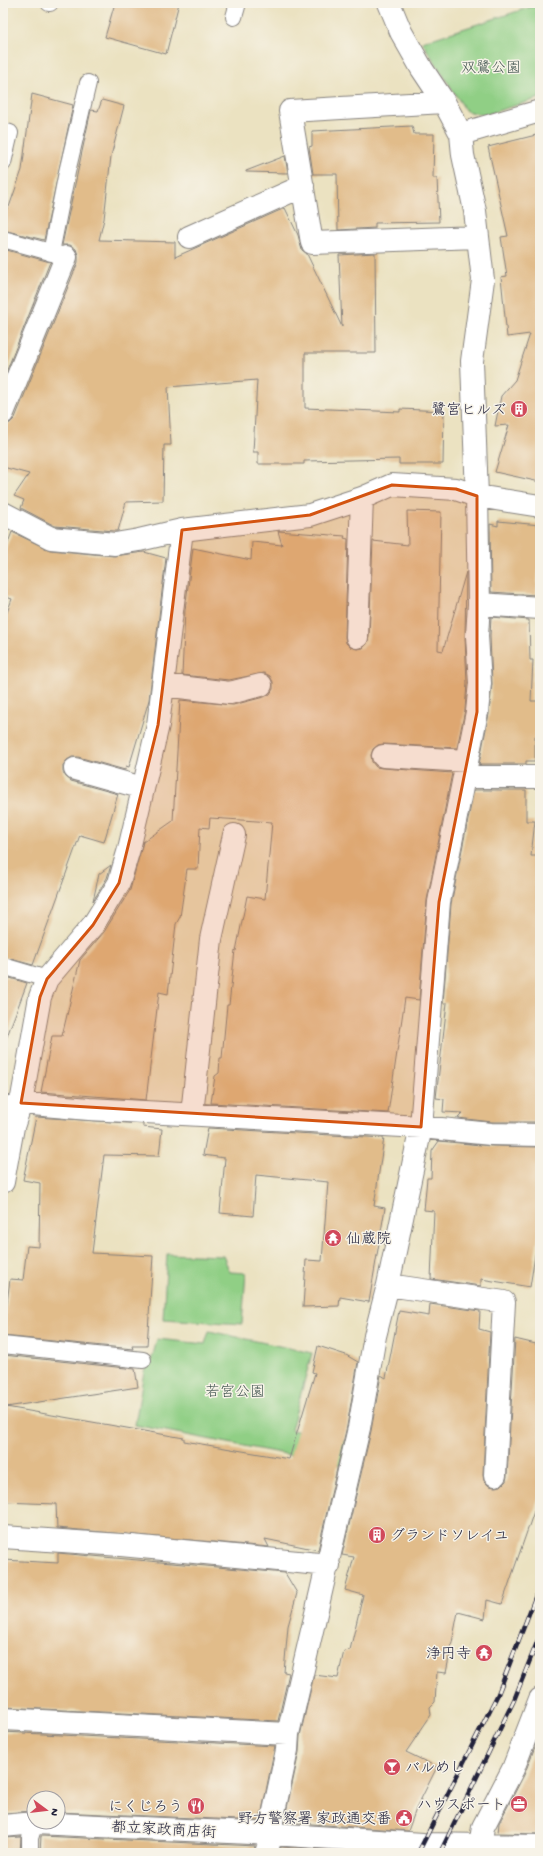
<svg xmlns="http://www.w3.org/2000/svg" width="543" height="1856" viewBox="0 0 543 1856" font-family="'Gochi Hand','Klee One',sans-serif">
<style>
.green{fill:#90cf85;stroke:#597860}
.building{fill:#e1bc8a}
.lines{fill:none;stroke-linecap:round;stroke-linejoin:round}
.service-casing{stroke:#86827e;stroke-width:18}
.minor-casing{stroke:#86827e;stroke-width:24}
.service{stroke:#fff;stroke-width:16}
.minor{stroke:#fff;stroke-width:22}
.rail-casing{stroke:#22223b;stroke-width:4.5}
.rail{stroke:#f7f3e8;stroke-width:3;stroke-dasharray:9;stroke-linecap:butt}
.marked{fill:#d45411;fill-opacity:0.2;stroke:#d45411;stroke-width:3;stroke-linejoin:round}
.labels{text-anchor:middle;stroke-width:3;stroke-linejoin:round;paint-order:stroke}
.park-label{font-size:15px;fill:#435651;stroke:#f7f3e8}
.poi-label{font-size:15px;fill:#22223b;stroke:#f7f3e8;text-anchor:end}
.street-label{font-size:15px;fill:#22223b;stroke:#f7f3e8}
</style>
<rect width="100%" height="100%" fill="#f7f3e8"/>
<filter id="ink" filterUnits="userSpaceOnUse"><feTurbulence type="fractalNoise" baseFrequency=".025" numOctaves="2"/><feDisplacementMap in="SourceGraphic" scale="8" xChannelSelector="R" yChannelSelector="G"/><feConvolveMatrix kernelMatrix="1 2 1 2 8 2 1 2 1" color-interpolation-filters="sRGB"/></filter>
<filter id="wash" filterUnits="userSpaceOnUse"><feTurbulence type="fractalNoise" baseFrequency=".012" numOctaves="4" result="noise"/><feDisplacementMap in="SourceGraphic" scale="16" xChannelSelector="R" yChannelSelector="G"/><feGaussianBlur stdDeviation="0.9" result="paint"/><feColorMatrix in="noise" values="0 0 0 0 0 0 0 0 0 0 0 0 0 0 0 0 0 1.4 0 .05"/><feComposite in="paint" operator="in"/></filter>
<g filter="url(#wash)">
<rect width="100%" height="100%" fill="#ebe2c1"/>
<!-- green -->
<path class="green" d="M540,4V98L484,115L466,111L422,42Z
M167,1254L223,1256L230,1272L246,1273L242,1324L163,1319Z
M209,1331L312,1353L291,1430L347,1441L342,1465L135,1425L144,1371L153,1355L157,1339L205,1344Z"/>
<g id="blocks">
<!-- building -->
<path class="building" d="M115,3H179L166,54L105,37Z
M32,94L73,105L44,240L3,230L5,210L9,207L22,170Z
M102,100L124,106L111,156L104,219L99,240L175,242V257L285,208L298,235L302,250L307,254L342,327L339,255L375,253L376,353H305V408L400,412V409L444,411L443,464H399V459L304,461V464H258V452H253L257,380L168,387L171,445H164L163,501L126,502L118,531H115L55,526L21,508L24,500L14,496L29,474L3,467V425L10,423L15,418L78,262V255L76,249L70,245H62L91,110L98,111Z
M412,126L414,134H434L433,178H437L439,222L375,223V228L338,230L337,174H313L309,147L312,146V131Z
M540,134V482L495,472L509,425L495,426L501,396L515,380L530,334L507,337L501,277L507,276L501,237L508,236L488,147Z
M285,156L288,173L246,172V171Z
M3,249L50,262L3,380Z
M407,511L441,512L438,650L443,651L466,572L465,637L467,683L465,710L457,748L383,744L378,745L373,749L371,755L372,762L376,767L382,768L452,773L427,900L419,1000L405,998L388,1113L211,1103L215,1076L219,1073L220,1058H222L227,1005H229L235,950L236,951L247,896L265,899L272,822L210,818L209,828L200,827L198,869H187L180,917L176,924L168,994L159,992L146,1100L41,1092L52,1036H62L80,960L104,932L130,890L143,842L173,821L180,700L233,705L264,697L270,694L273,689V682L270,676L264,673L229,680L182,675L185,610L193,548L251,560L252,542L282,545L278,531L345,536L344,538L348,539L345,637L346,643L350,647L357,649L363,648L367,644L369,637L373,541L408,545Z
M498,521L540,525V549L536,595L491,592L490,524L498,526Z
M12,532L50,550L114,556L144,552L166,558L149,700L129,767L126,766L125,770L78,757H72L67,760L63,765V772L66,777L71,781L118,794L104,842L80,835L33,965L3,957V623L12,599L3,596V556Z
M491,617L529,620L530,660H533L531,701H538V736H535V761H526V764H479L489,714L492,684L490,636Z
M474,790H526V821H535L531,856H540V1122H492L458,1118L463,1113L443,1112L444,1099L436,1098L447,1003H443L451,904Z
M111,865L107,878L93,901L99,874Z
M3,976L27,983L6,1039L3,1038Z
M36,1117L143,1124V1127L162,1129L159,1156L104,1155L92,1253L153,1256L147,1346H132L133,1349L3,1336L10,1279L23,1280L27,1246L39,1247L40,1183L23,1180Z
M208,1128L384,1138L374,1206L385,1208L369,1302L340,1297L339,1306L303,1307L306,1260L322,1261L328,1182L256,1175L253,1216L220,1213L225,1158L203,1155Z
M439,1141L491,1146L540,1147V1224L530,1287L481,1279V1286L431,1279L434,1211L424,1210L427,1178H431L432,1151Z
M430,1304L480,1311L479,1329L490,1332L483,1474L484,1481L489,1486L495,1487L501,1486L506,1481L507,1476L515,1339L540,1345V1494L502,1604L487,1600L485,1619L458,1612L446,1673L437,1672L435,1702L430,1707L431,1715L406,1752L437,1767L416,1809L408,1831L284,1822L299,1752L300,1736L314,1675L338,1678L344,1651L350,1650L363,1595L345,1590L354,1557L342,1555L371,1431L381,1375L386,1378L399,1311L429,1316Z
M318,1346L346,1355L358,1362L347,1426L318,1550L265,1539L269,1547L57,1528L56,1504L3,1502V1355L135,1369L138,1387L6,1407L184,1438V1441L289,1459L315,1373L312,1372Z
M58,1553L285,1573L297,1593L288,1626L284,1672L289,1673L278,1721L3,1707V1560L58,1563Z
M3,1732L275,1746L260,1821L58,1812V1798H34V1811L3,1813Z
M540,1734V1834L498,1833L499,1823L524,1775Z
M41,1836L255,1846L254,1853H40Z
M21,1837L20,1853H3V1838Z
M281,1847L370,1853H279Z"/>
</g>
</g>
<g filter="url(#ink)">
<use href="#blocks" fill-opacity="0" stroke="#86827e" stroke-width="1"/>
<g class="lines">
<defs>
<path id="service" d="M49,3H50
M234,17L238,3
M3,131L10,133L3,163
M3,239L61,255
M51,253L67,172L88,83
M3,966L47,979
M3,1345L143,1360
M30,1853V1838L35,1823"/>
<path id="minor" d="M444,102L290,111L312,243L477,237
M461,134L540,111
M189,237L303,186
M3,413L66,257
M3,513L51,538L115,544L139,540L182,530L310,515L362,498L392,485L456,489L477,496L540,506
M479,604L540,608
M357,637L362,498
M163,685L230,693L261,685
M383,756L467,761
M75,769L143,788
M464,777H540
M8,1108L21,1103L89,1109L421,1127L491,1134L540,1135
M192,1114L211,939L234,835
M3,1182L13,1127L21,1103L40,997L47,979L93,925L119,883L129,849L158,725L182,530
M388,1285L504,1302L495,1475
M3,1537L121,1545L329,1565
M3,1719L288,1734
M3,1826L35,1823L272,1834L423,1844L540,1846
M266,1853L272,1834V1821L287,1750L288,1734L359,1428L375,1336L388,1285L421,1127L439,902L477,712L480,683L477,636L479,604L477,496L472,361L483,280L475,211L463,155L461,134L444,102L422,69L401,32L389,3
M479,1853L483,1827L513,1769L540,1699"/>
</defs>
<!-- service casing -->
<use href="#service" class="service-casing"/>
<!-- minor casing -->
<use href="#minor" class="minor-casing"/>
<!-- service -->
<use href="#service" class="service"/>
<!-- minor -->
<use href="#minor" class="minor"/>
<defs>
<path id="rail" d="M418,1853L498,1694L540,1585
M440,1853L514,1700L540,1635"/>
</defs>
<!-- rail casing -->
<use href="#rail" class="rail-casing"/>
<!-- rail -->
<use href="#rail" class="rail"/>
</g>
</g>
<!-- marked area -->
<path class="marked" d="M392,485L456,489L477,496V712L439,902L421,1127L21,1103L40,997L47,979L93,925L119,883L158,725L182,530L310,515Z"/>
<!-- icons -->
<defs>
<symbol id="building-disc" viewBox="-11 -11 22 22"><circle r="9.5" fill="#d1495b" stroke="#f7f3e8"/><path d="M-4-6H4V6H1V3H-1V6H-4ZM-2.5-4.3h1.7v1.8h-1.7ZM.8-4.3h1.7v1.8H.8ZM-2.5-1h1.7V.8h-1.7ZM.8-1h1.7V.8H.8Z" fill="#fff"/></symbol>
<symbol id="temple-disc" viewBox="-11 -11 22 22"><circle r="9.5" fill="#d1495b" stroke="#f7f3e8"/><path d="M0-6L5-2H3V0L6.5 2.5H4V6H1.5V3h-3V6H-4V2.5H-6.5L-3 0V-2H-5Z" fill="#fff"/></symbol>
<symbol id="bar-disc" viewBox="-11 -11 22 22"><circle r="9.5" fill="#d1495b" stroke="#f7f3e8"/><path d="M-6-5H6L.8 .8V4.5H3.5V6h-7V4.5H-.8V.8Z" fill="#fff"/></symbol>
<symbol id="office-disc" viewBox="-11 -11 22 22"><circle r="9.5" fill="#d1495b" stroke="#f7f3e8"/><path d="M-6-3h4V-5.5h4V-3h4V5H-6ZM-1-4.5V-3h2v-1.5ZM-6 0V1H6V0Z" fill="#fff"/></symbol>
<symbol id="restaurant-disc" viewBox="-11 -11 22 22"><circle r="9.5" fill="#d1495b" stroke="#f7f3e8"/><path d="M-5-6h1v4h1v-4h1v4h1v-4h1v5L-1.5 .5V6h-2V.5L-5-1ZM5-6V6H3V1.5H1.5Q1.5-4 5-6Z" fill="#fff"/></symbol>
<symbol id="civic-disc" viewBox="-11 -11 22 22"><circle r="9.5" fill="#d1495b" stroke="#f7f3e8"/><path d="M-.6-6.5H3V-4.5H.6V-3L4-1V1h2V6H-6V1h2V-1L-.6-3ZM-1.2 2.5V6h2.4V2.5Z" fill="#fff"/></symbol>
</defs>
<g fill-rule="evenodd">
<use href="#building-disc" x="509" y="399" width="20" height="20"/>
<use href="#temple-disc" x="323" y="1228" width="20" height="20"/>
<use href="#building-disc" x="367" y="1525" width="20" height="20"/>
<use href="#temple-disc" x="474" y="1643" width="20" height="20"/>
<use href="#bar-disc" x="382" y="1757" width="20" height="20"/>
<use href="#office-disc" x="509" y="1794" width="20" height="20"/>
<use href="#restaurant-disc" x="186" y="1796" width="20" height="20"/>
<use href="#civic-disc" x="394" y="1808" width="20" height="20"/>
</g>
<g class="labels">
<!-- park labels -->
<g class="park-label">
<text x="491" y="72">双鷺公園</text>
<text x="235" y="1396">若宮公園</text>
</g>
<!-- poi labels -->
<g class="poi-label">
<text x="506" y="414">鷺宮ヒルズ</text>
<text x="346" y="1243" text-anchor="start">仙蔵院</text>
<text x="390" y="1540" text-anchor="start">グランドソレイユ</text>
<text x="471" y="1658">浄円寺</text>
<text x="405" y="1772" text-anchor="start">バルめし</text>
<text x="506" y="1809">ハウスポート</text>
<text x="183" y="1811">にくじろう</text>
<text x="391" y="1823">野方警察署 家政通交番</text>
</g>
<!-- street labels -->
<g class="street-label">
<text transform="translate(164 1829) rotate(3)" y="5">都立家政商店街</text>
</g>
</g>
<!-- margin -->
<rect width="543" height="1856" fill="none" stroke="#f7f3e8" stroke-width="16"/>
<!-- north arrow -->
<g transform="translate(46 1810) rotate(105)"><circle r="19" fill="#f7f3e8" stroke="#a29fa3"/>
<path d="M0-3L7 15L0 10L-7 15Z" fill="#d1495b"/>
<text y="-6" font-size="11" font-weight="bold" text-anchor="middle" fill="#22223b">N</text>
</g>
</svg>
